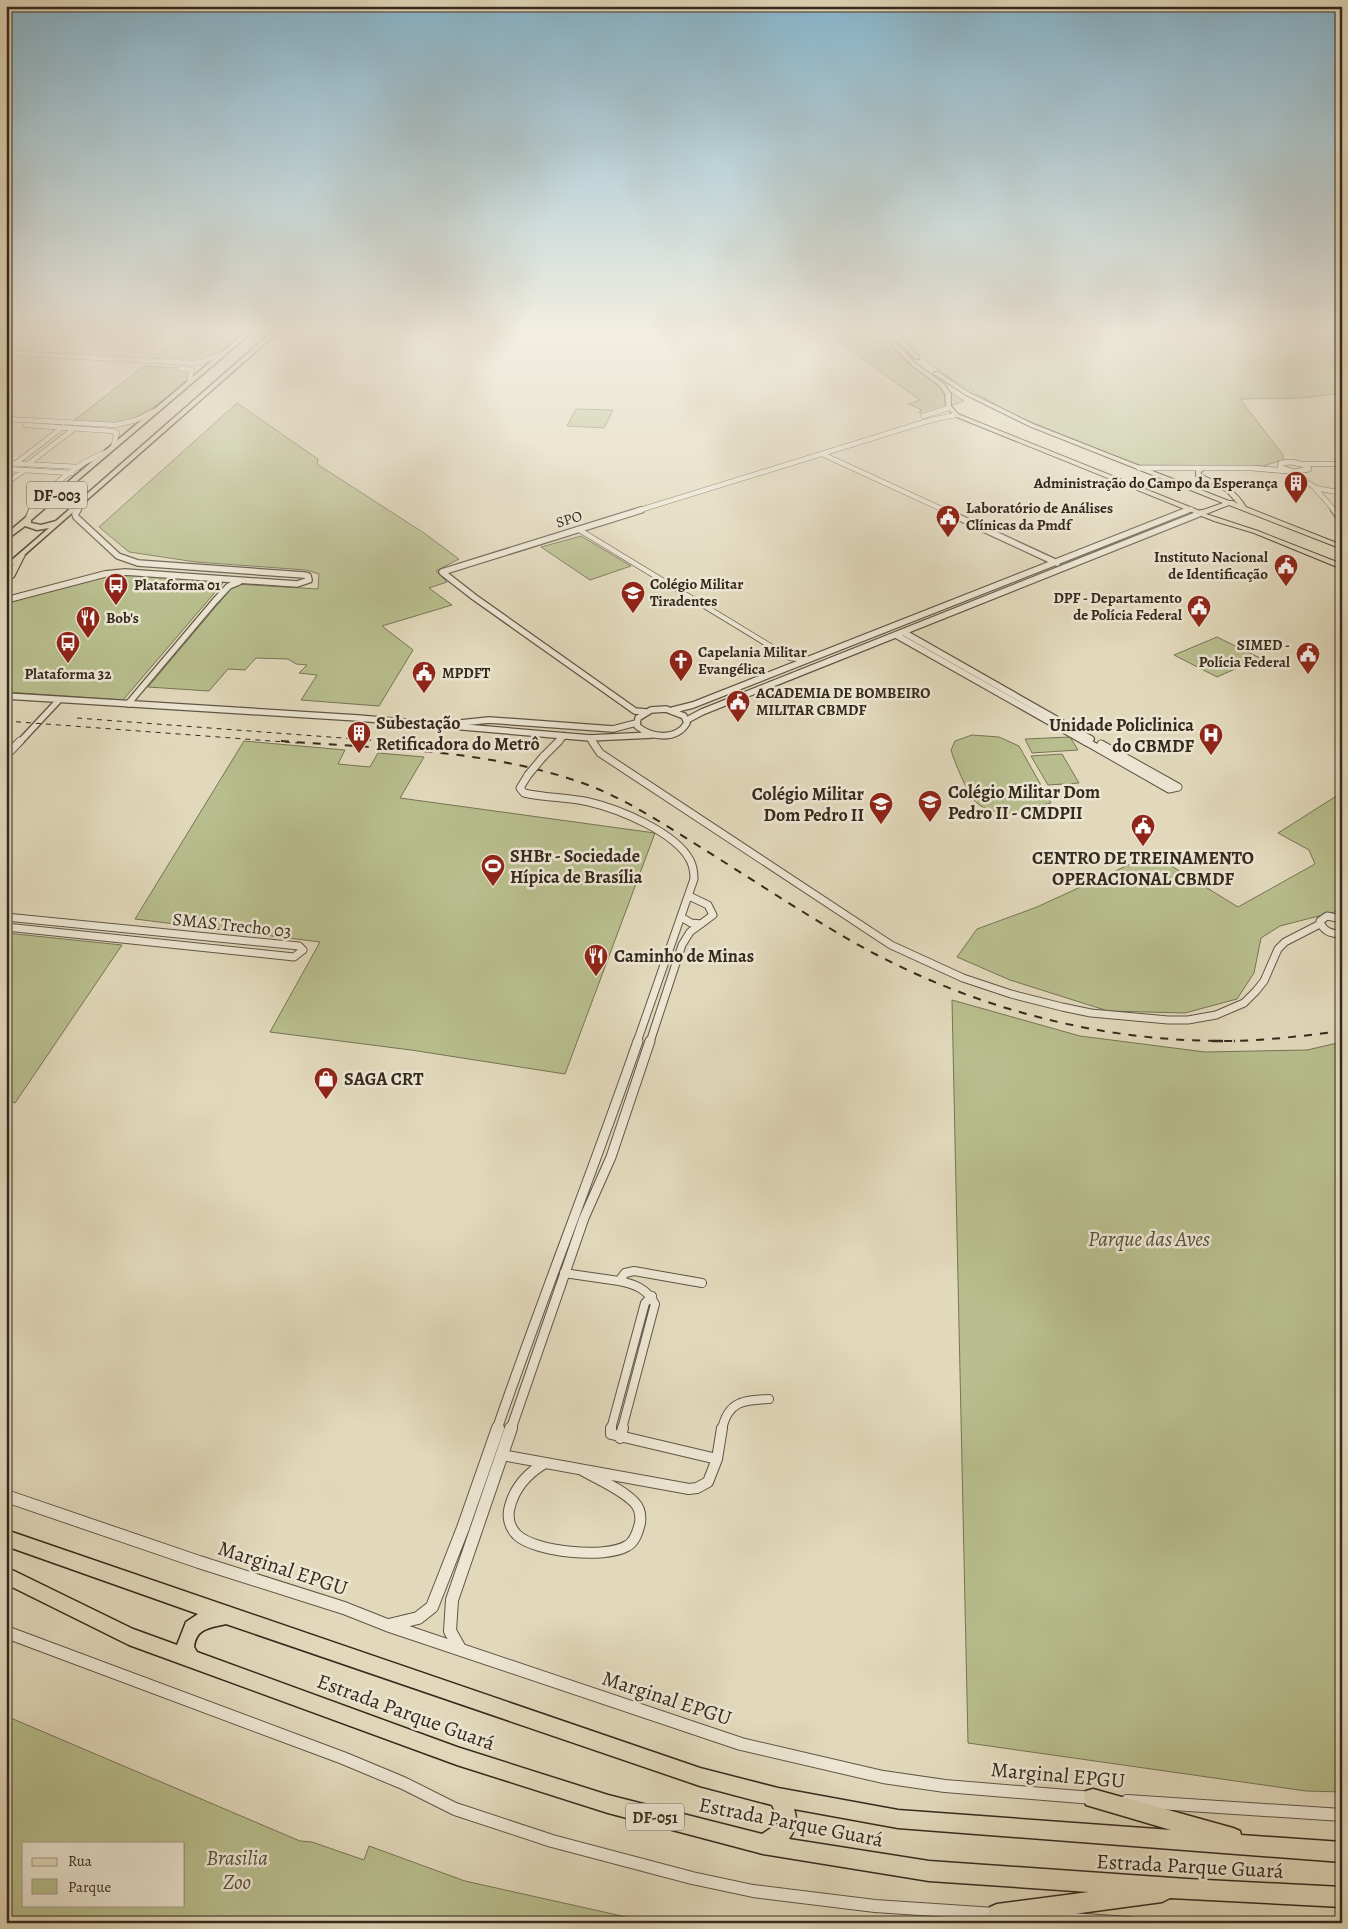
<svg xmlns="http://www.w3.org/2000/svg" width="1348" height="1929" viewBox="0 0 1348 1929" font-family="Alegreya,serif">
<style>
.green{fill:#b8be8d;stroke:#767455;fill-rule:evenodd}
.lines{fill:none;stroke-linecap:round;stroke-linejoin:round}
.minor-far2-casing{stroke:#605545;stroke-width:6}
.minor-far1-casing{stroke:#605545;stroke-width:10}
.minor-casing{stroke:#605545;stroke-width:12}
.tertiary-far4-casing{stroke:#605545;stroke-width:5.5}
.tertiary-far3-casing{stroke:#605545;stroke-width:8}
.tertiary-far2-casing{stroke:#605545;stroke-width:9}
.tertiary-far1-casing{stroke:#605545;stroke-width:11}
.tertiary-casing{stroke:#605545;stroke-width:14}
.secondary-casing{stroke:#35291d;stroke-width:6}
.primary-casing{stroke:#35291d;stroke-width:2}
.trunk-casing{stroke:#35291d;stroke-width:3}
.minor-far2{stroke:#ece6d3;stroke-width:4.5}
.minor-far1{stroke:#ece6d3;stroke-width:8}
.minor{stroke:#ece6d3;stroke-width:10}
.tertiary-far4{stroke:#ece6d3;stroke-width:4.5}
.tertiary-far3{stroke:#ece6d3;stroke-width:5.5}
.tertiary-far2{stroke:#ece6d3;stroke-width:7}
.tertiary-far1{stroke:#ece6d3;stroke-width:9}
.tertiary{stroke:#ece6d3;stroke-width:12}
.secondary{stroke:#ece6d3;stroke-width:5}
.primary{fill:#e2d9bc;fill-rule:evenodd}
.trunk{fill:#e2d9bc;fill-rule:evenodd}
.rail-far2{stroke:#35291d;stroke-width:1;stroke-dasharray:5 5;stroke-linecap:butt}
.rail-far1{stroke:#35291d;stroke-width:2;stroke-dasharray:8 8;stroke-linecap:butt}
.rail{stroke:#35291d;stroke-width:2.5;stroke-dasharray:11 11;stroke-linecap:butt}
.tertiary-bridge-casing{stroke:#605545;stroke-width:9;stroke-linecap:butt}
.tertiary-bridge{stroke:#ece6d3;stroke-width:7}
.labels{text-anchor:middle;stroke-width:5;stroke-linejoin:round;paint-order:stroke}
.far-poi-label{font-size:15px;font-weight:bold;fill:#35291d;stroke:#ece6d3;text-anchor:start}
.far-street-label{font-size:15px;fill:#35291d;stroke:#ece6d3}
.shield{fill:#ece6d3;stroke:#6c6254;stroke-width:1}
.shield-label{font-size:16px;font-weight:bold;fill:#35291d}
.poi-label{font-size:18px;font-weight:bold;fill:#35291d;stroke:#ece6d3;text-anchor:start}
.street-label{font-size:18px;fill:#35291d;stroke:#ece6d3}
.near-park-label{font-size:21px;font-style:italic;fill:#564e39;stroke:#ece6d3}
.near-street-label{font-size:21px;fill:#35291d;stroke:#ece6d3}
</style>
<rect width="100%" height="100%" fill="#e2d9bc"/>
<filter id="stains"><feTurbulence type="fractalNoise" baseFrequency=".004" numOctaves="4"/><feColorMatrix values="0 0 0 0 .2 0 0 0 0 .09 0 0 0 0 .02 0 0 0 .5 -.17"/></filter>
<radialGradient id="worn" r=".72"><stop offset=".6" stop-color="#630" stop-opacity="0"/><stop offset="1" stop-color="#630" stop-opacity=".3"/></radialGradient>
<!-- green -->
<path class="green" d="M182,332H244L219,353L196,362L153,359Z
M833,332H881L924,374L964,401L925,415L919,412L922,410L908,404L920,400L843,345Z
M894,332H1342V393L1303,398L1240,399L1283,455V460L1263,466L1137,465L1014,415L945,375L922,358Z
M144,366L185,368L190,371L187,382L152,408L130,421L111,423L73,421Z
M237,403L318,459L317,464L424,533L459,559L436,571L447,582L429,588L452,605L382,626L413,650L379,706L301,700L317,675L299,673L307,665L296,664L288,659L256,658L245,670L228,669L209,691L148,687L235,584L318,589L319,574L306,570L196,562L129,552L99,527Z
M576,409L613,410L604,428L567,426Z
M581,536L631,566L590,580L541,547Z
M121,574L219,581L223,583L123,700L6,692V601L110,575Z
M1217,637L1260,658L1217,677L1174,655Z
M972,735L999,737L1019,746L1051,803C1041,804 1036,810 1026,812C1011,815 984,813 974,800C967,792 954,761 951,750L955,741Z
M1070,737L1078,750L1032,753L1025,739Z
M244,741L345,750L338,764L370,767L378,753L424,757L400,798L655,833L565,1074L411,1050L270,1032L320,942L135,919Z
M1062,754L1079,783L1048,785L1031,756Z
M1338,795L1342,798V910L1280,926L1261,938L1254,973L1237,999L1185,1013L1108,1011L1010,980L957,957L977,929L1037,907L1152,854L1238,907L1315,864L1309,850L1278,833Z
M6,933L122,945L15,1103L6,1099Z
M952,1000L1080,1036L1205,1052L1307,1050L1342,1042V1792L1306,1791L968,1743Z
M6,1716L300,1841L312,1842L364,1860L369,1846L465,1881L653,1923H6ZM24,1843H184V1905H24Z"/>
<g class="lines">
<defs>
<path id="minor-far2" d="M578,529L790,658L807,660"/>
<path id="minor-far1" d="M564,1273L619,1281L625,1273L634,1271L702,1283
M619,1281C635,1284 647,1289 655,1304L622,1429
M611,1429L645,1303L652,1296
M722,1429C728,1401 744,1400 769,1399"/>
<path id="minor" d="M611,1428V1434L717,1459L722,1428
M620,1438L623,1428
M502,1455L689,1489L697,1488L708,1482L717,1459
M545,1463C528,1473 515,1487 510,1506C507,1516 509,1527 517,1535C535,1552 605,1559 627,1546C635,1542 638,1531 640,1523C641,1516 640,1508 634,1502C620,1488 599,1480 582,1470"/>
<path id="tertiary-far4" d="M6,353L193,363L201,362L224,353
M180,368L192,370L189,382
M923,416L949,408
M6,419L116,425L136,420L155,411
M26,425L113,431L117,433L113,447
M822,454L946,511
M6,463L79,467
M16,463L63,427
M28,464L75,428
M6,469L72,473
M1293,472L1314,487L1335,511
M6,483L25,470
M1316,488L1342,493
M31,511C49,487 78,462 107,452
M77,511L82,503
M637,511L931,420L956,415
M1185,511L1191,509"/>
<path id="tertiary-far3" d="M641,510L442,572L474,597L635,711L646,712
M943,510L1057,563
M1334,510L1342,521
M28,519L32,510
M6,600L105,574L125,572L297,584L309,580L308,576L304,575L138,563L118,556L76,517L75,514L78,510
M903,632L1091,739
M896,635L1087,743
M6,696L358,718L590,738L652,735
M128,704L215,601L229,586L239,582
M666,709L684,716L687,723C676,741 652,738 637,726L638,718L651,710Z
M673,710L693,705L1188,510
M687,720L702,712L1201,513
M460,723L489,720L613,729L636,723
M590,738L593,743
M19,743L59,700
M557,743L564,736"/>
<path id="tertiary-far2" d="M592,741L600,753L891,945L963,978L1011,994L1062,1007L1091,1013L1168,1020H1188L1216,1015L1244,1003L1256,991L1264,981L1278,949L1285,942L1320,924
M1085,741L1169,789L1178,787
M1101,744L1178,787
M6,756L20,741
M543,757L559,741
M528,775L520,788L524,793C545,798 567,797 589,802C619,809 675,832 690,860C693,866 694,873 694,879L637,1042
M6,917L299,946L303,950L294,957L6,927
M681,917L691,923L701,924
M1342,919L1327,916L1320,921C1323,932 1332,934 1342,934
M650,1042L682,945L690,932L713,915L708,905L689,896"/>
<path id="tertiary-far1" d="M497,1429C542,1299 593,1171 638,1041
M511,1429L584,1218L611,1157L650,1041"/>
<path id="tertiary" d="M6,1496L199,1562L344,1608L387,1625L741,1744L883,1777L945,1786L1093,1798
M389,1625L418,1618L432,1607L463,1528L498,1428
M6,1632L343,1758L403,1783L455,1809L552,1841L692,1878L753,1891L875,1906L995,1914
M459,1647L450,1631L452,1600L511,1428
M1127,1801L1342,1815
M1039,1917L1130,1923"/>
<path id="secondary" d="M1291,462L1305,465L1309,469L1294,472L1280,467L1281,463Z
M1302,464H1342
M1139,468H1252L1287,471"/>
<path id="primary" d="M880,332H885L914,362L944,384L951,394V406L958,414L1200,511L1223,503L1029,426L966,395L934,374V372H938L970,393L1033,424L1229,501H1233L1238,504L1226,491L1196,476V470L1206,467L1207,468L1201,472V474C1221,486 1233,485 1246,507L1342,545V549L1229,505L1206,514L1258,531L1342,564V569L1254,533L1214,521L954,416L946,406L945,394L940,386L910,364Z
M890,332H895L919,357V359H915Z
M20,554L25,555L14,577L6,583V577Z"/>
<path id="trunk" d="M246,332H252L31,520V523L41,525L56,521L272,332H278L6,571V565L49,528L37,530L25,526L6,540V534Z
M6,1530L700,1768L778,1788L898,1810L1171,1830L1086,1805L1084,1798L1086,1791L1093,1789L1233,1828L1240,1831L1241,1835L1342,1842V1862L898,1828L794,1809C798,1820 796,1829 789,1839L929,1861L1187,1879L1342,1887V1907L1170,1898L1162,1902L1006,1923L990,1921L987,1914L990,1907L997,1904L1089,1892L929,1881L763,1854L608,1813L457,1765L129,1645L6,1584V1567L133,1629L177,1645L186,1622L198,1614L6,1546ZM226,1624L700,1786L772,1805L776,1814L777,1824L762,1834L608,1795L457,1747L197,1652L194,1647C196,1628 210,1628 226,1624Z"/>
</defs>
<!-- minor-far2 casing -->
<use href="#minor-far2" class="minor-far2-casing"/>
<!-- minor-far1 casing -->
<use href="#minor-far1" class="minor-far1-casing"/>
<!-- minor casing -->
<use href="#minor" class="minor-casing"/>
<!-- tertiary-far4 casing -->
<use href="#tertiary-far4" class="tertiary-far4-casing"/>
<!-- tertiary-far3 casing -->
<use href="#tertiary-far3" class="tertiary-far3-casing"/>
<!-- tertiary-far2 casing -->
<use href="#tertiary-far2" class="tertiary-far2-casing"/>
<!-- tertiary-far1 casing -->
<use href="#tertiary-far1" class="tertiary-far1-casing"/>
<!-- tertiary casing -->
<use href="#tertiary" class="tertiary-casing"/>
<!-- secondary casing -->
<use href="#secondary" class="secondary-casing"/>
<!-- primary casing -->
<use href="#primary" class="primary-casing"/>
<!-- trunk casing -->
<use href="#trunk" class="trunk-casing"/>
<!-- minor-far2 -->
<use href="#minor-far2" class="minor-far2"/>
<!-- minor-far1 -->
<use href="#minor-far1" class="minor-far1"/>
<!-- minor -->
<use href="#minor" class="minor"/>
<!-- tertiary-far4 -->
<use href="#tertiary-far4" class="tertiary-far4"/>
<!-- tertiary-far3 -->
<use href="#tertiary-far3" class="tertiary-far3"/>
<!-- tertiary-far2 -->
<use href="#tertiary-far2" class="tertiary-far2"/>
<!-- tertiary-far1 -->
<use href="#tertiary-far1" class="tertiary-far1"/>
<!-- tertiary -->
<use href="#tertiary" class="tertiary"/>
<!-- secondary -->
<use href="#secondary" class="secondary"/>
<!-- primary -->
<use href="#primary" class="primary"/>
<!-- trunk -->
<use href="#trunk" class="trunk"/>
<!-- rail-far2 -->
<path class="rail-far2" d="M77,718L396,742
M6,721L298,743"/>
<!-- rail-far1 -->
<path class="rail-far1" d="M281,741C383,749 491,749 588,785C627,800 662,823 697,845C742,873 786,902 831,929C949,1001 1085,1041 1224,1041C1263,1041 1303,1036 1342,1031
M388,741L396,742"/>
<!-- rail -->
<path class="rail" d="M1212,1041H1235"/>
<defs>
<path id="tertiary-bridge" d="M528,775L543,757"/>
</defs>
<!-- tertiary-bridge casing -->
<use href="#tertiary-bridge" class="tertiary-bridge-casing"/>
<!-- tertiary-bridge -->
<use href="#tertiary-bridge" class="tertiary-bridge"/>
</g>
<!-- sky -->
<linearGradient id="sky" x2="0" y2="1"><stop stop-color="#87b7cf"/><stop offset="0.55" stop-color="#f2eee1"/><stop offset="1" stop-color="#f2eee1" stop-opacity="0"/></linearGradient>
<rect width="1348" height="602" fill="url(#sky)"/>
<!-- icons -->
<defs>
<symbol id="building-pin" viewBox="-11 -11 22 30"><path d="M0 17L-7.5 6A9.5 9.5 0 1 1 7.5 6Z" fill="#8f2418" stroke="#ece6d3"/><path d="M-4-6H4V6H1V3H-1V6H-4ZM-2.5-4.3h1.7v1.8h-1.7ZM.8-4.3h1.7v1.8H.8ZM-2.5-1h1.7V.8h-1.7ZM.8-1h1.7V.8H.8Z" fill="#fff"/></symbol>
<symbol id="civic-pin" viewBox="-11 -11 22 30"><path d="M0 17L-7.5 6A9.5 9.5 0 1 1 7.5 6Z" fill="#8f2418" stroke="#ece6d3"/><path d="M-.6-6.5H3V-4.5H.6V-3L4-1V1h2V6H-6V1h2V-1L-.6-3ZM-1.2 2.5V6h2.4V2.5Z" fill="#fff"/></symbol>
<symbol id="bus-pin" viewBox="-11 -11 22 30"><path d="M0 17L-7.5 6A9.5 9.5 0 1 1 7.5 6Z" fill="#8f2418" stroke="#ece6d3"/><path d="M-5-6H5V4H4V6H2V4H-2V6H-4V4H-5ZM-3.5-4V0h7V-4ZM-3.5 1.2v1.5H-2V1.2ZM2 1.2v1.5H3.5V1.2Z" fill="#fff"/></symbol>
<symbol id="school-pin" viewBox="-11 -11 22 30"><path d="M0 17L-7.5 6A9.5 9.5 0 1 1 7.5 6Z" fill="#8f2418" stroke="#ece6d3"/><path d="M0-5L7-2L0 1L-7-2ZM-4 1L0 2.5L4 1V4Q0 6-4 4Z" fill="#fff"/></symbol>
<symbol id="restaurant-pin" viewBox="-11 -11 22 30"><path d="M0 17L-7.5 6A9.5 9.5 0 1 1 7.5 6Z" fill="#8f2418" stroke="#ece6d3"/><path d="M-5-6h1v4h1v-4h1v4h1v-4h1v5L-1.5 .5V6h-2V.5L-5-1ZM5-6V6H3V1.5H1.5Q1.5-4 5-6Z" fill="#fff"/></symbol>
<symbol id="church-pin" viewBox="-11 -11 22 30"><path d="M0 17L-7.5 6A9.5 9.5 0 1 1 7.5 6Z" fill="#8f2418" stroke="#ece6d3"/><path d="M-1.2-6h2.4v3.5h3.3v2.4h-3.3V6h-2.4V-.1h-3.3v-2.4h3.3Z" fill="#fff"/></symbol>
<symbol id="hospital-pin" viewBox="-11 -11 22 30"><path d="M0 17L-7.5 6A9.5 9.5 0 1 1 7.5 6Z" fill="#8f2418" stroke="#ece6d3"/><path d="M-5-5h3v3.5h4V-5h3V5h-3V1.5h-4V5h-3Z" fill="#fff"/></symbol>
<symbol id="university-pin" viewBox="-11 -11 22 30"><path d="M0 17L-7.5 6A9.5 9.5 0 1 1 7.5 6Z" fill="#8f2418" stroke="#ece6d3"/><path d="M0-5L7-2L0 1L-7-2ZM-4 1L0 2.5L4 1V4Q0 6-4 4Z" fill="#fff"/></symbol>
<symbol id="stadium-pin" viewBox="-11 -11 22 30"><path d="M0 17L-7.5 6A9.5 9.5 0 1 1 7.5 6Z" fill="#8f2418" stroke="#ece6d3"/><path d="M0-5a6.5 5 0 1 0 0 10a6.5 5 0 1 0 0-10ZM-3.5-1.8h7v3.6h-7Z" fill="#fff"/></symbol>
<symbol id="shop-pin" viewBox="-11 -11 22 30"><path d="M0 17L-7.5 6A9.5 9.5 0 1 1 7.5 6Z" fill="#8f2418" stroke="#ece6d3"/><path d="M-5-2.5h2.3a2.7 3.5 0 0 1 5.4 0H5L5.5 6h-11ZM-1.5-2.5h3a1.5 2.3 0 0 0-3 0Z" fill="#fff"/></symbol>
</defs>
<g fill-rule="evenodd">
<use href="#building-pin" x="1282" y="469" width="28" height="38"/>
<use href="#civic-pin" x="934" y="503" width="28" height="38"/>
<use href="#civic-pin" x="1272" y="552" width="28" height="38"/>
<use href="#bus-pin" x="102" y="571" width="28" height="38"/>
<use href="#school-pin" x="619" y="579" width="28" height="38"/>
<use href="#civic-pin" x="1185" y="593" width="28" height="38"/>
<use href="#restaurant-pin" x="74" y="604" width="28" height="38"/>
<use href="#bus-pin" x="54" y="629" width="28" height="38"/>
<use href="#civic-pin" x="1294" y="640" width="28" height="38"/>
<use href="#church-pin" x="667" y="647" width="28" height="38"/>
<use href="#civic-pin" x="410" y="659" width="28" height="38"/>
<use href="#civic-pin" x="724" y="688" width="28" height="38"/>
<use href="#building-pin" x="345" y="719" width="28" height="38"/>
<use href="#hospital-pin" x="1197" y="721" width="28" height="38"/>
<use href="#university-pin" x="916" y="788" width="28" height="38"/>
<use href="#school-pin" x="867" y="790" width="28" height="38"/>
<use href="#civic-pin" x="1129" y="812" width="28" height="38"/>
<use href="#stadium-pin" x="479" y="852" width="28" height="38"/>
<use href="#restaurant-pin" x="582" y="942" width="28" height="38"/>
<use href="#shop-pin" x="312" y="1065" width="28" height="38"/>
</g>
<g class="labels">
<!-- far-poi labels -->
<g class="far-poi-label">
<text x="1278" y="488" text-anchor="end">Administração do Campo da Esperança</text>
<text x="966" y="513">Laboratório de Análises<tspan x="966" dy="17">Clínicas da Pmdf</tspan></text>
<text x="1268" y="562" text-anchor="end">Instituto Nacional<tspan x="1268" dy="17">de Identificação</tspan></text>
<text x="650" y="589">Colégio Militar<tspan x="650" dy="17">Tiradentes</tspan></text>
<text x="134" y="590">Plataforma 01</text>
<text x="1182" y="603" text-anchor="end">DPF - Departamento<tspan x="1182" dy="17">de Polícia Federal</tspan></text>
<text x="106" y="623">Bob's</text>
<text x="1290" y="650" text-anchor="end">SIMED -<tspan x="1290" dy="17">Polícia Federal</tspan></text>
<text x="698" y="657">Capelania Militar<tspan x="698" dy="17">Evangélica</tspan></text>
<text x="442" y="678">MPDFT</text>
<text x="68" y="679" text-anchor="middle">Plataforma 32</text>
<text x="756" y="698">ACADEMIA DE BOMBEIRO<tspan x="756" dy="17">MILITAR CBMDF</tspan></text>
</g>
<!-- far-street labels -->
<g class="far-street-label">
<text transform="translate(569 519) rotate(-17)" y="5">SPO</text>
</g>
<!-- shield labels -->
<g class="shield">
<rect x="27" y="481.5" width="60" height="27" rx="4"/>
<rect x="626" y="1803.5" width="58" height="27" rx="4"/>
</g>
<g class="shield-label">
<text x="57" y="501">DF-003</text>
<text x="655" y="1823">DF-051</text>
</g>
<!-- poi labels -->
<g class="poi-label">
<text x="376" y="729">Subestação<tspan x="376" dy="21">Retificadora do Metrô</tspan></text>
<text x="1194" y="731" text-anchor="end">Unidade Policlinica<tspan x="1194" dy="21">do CBMDF</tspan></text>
<text x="948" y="798">Colégio Militar Dom<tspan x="948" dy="21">Pedro II - CMDPII</tspan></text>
<text x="864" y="800" text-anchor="end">Colégio Militar<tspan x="864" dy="21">Dom Pedro II</tspan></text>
<text x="510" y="862">SHBr - Sociedade<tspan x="510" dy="21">Hípica de Brasília</tspan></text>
<text x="1143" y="864" text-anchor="middle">CENTRO DE TREINAMENTO<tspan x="1143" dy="21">OPERACIONAL CBMDF</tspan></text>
<text x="614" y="962">Caminho de Minas</text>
<text x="344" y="1085">SAGA CRT</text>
</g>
<!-- street labels -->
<g class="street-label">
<text transform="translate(232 925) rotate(6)" y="6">SMAS Trecho 03</text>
</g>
<!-- near-park labels -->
<g class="near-park-label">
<text x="1149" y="1246">Parque das Aves</text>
<text x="237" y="1865">Brasilia<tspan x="237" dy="24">Zoo</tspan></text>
</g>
<!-- near-street labels -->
<g class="near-street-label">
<text transform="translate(283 1568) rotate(18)" y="7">Marginal EPGU</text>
<text transform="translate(667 1698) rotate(18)" y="7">Marginal EPGU</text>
<text transform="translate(406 1712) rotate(20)" y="7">Estrada Parque Guará</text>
<text transform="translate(1058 1775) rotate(5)" y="7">Marginal EPGU</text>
<text transform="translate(791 1822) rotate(11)" y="7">Estrada Parque Guará</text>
<text transform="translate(1190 1866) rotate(3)" y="7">Estrada Parque Guará</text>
</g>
</g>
<!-- margin -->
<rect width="1348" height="1929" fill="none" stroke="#e2d9bc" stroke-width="25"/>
<rect x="8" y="8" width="1333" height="1914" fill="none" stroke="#35291d" stroke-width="2.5"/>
<rect x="12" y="12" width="1323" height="1904" fill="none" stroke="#35291d"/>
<!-- legend -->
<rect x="22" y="1842" width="162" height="65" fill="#ece6d3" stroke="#a39a8a"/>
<rect x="32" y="1858" width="25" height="8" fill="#e2d9bc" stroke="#a39a8a"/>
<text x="68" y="1866" font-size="15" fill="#35291d">Rua</text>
<rect x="32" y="1879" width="25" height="15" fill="#b8be8d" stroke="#a39a8a"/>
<text x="68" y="1892" font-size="15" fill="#35291d">Parque</text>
<rect width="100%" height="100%" filter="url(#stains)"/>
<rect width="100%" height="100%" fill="url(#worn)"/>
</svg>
